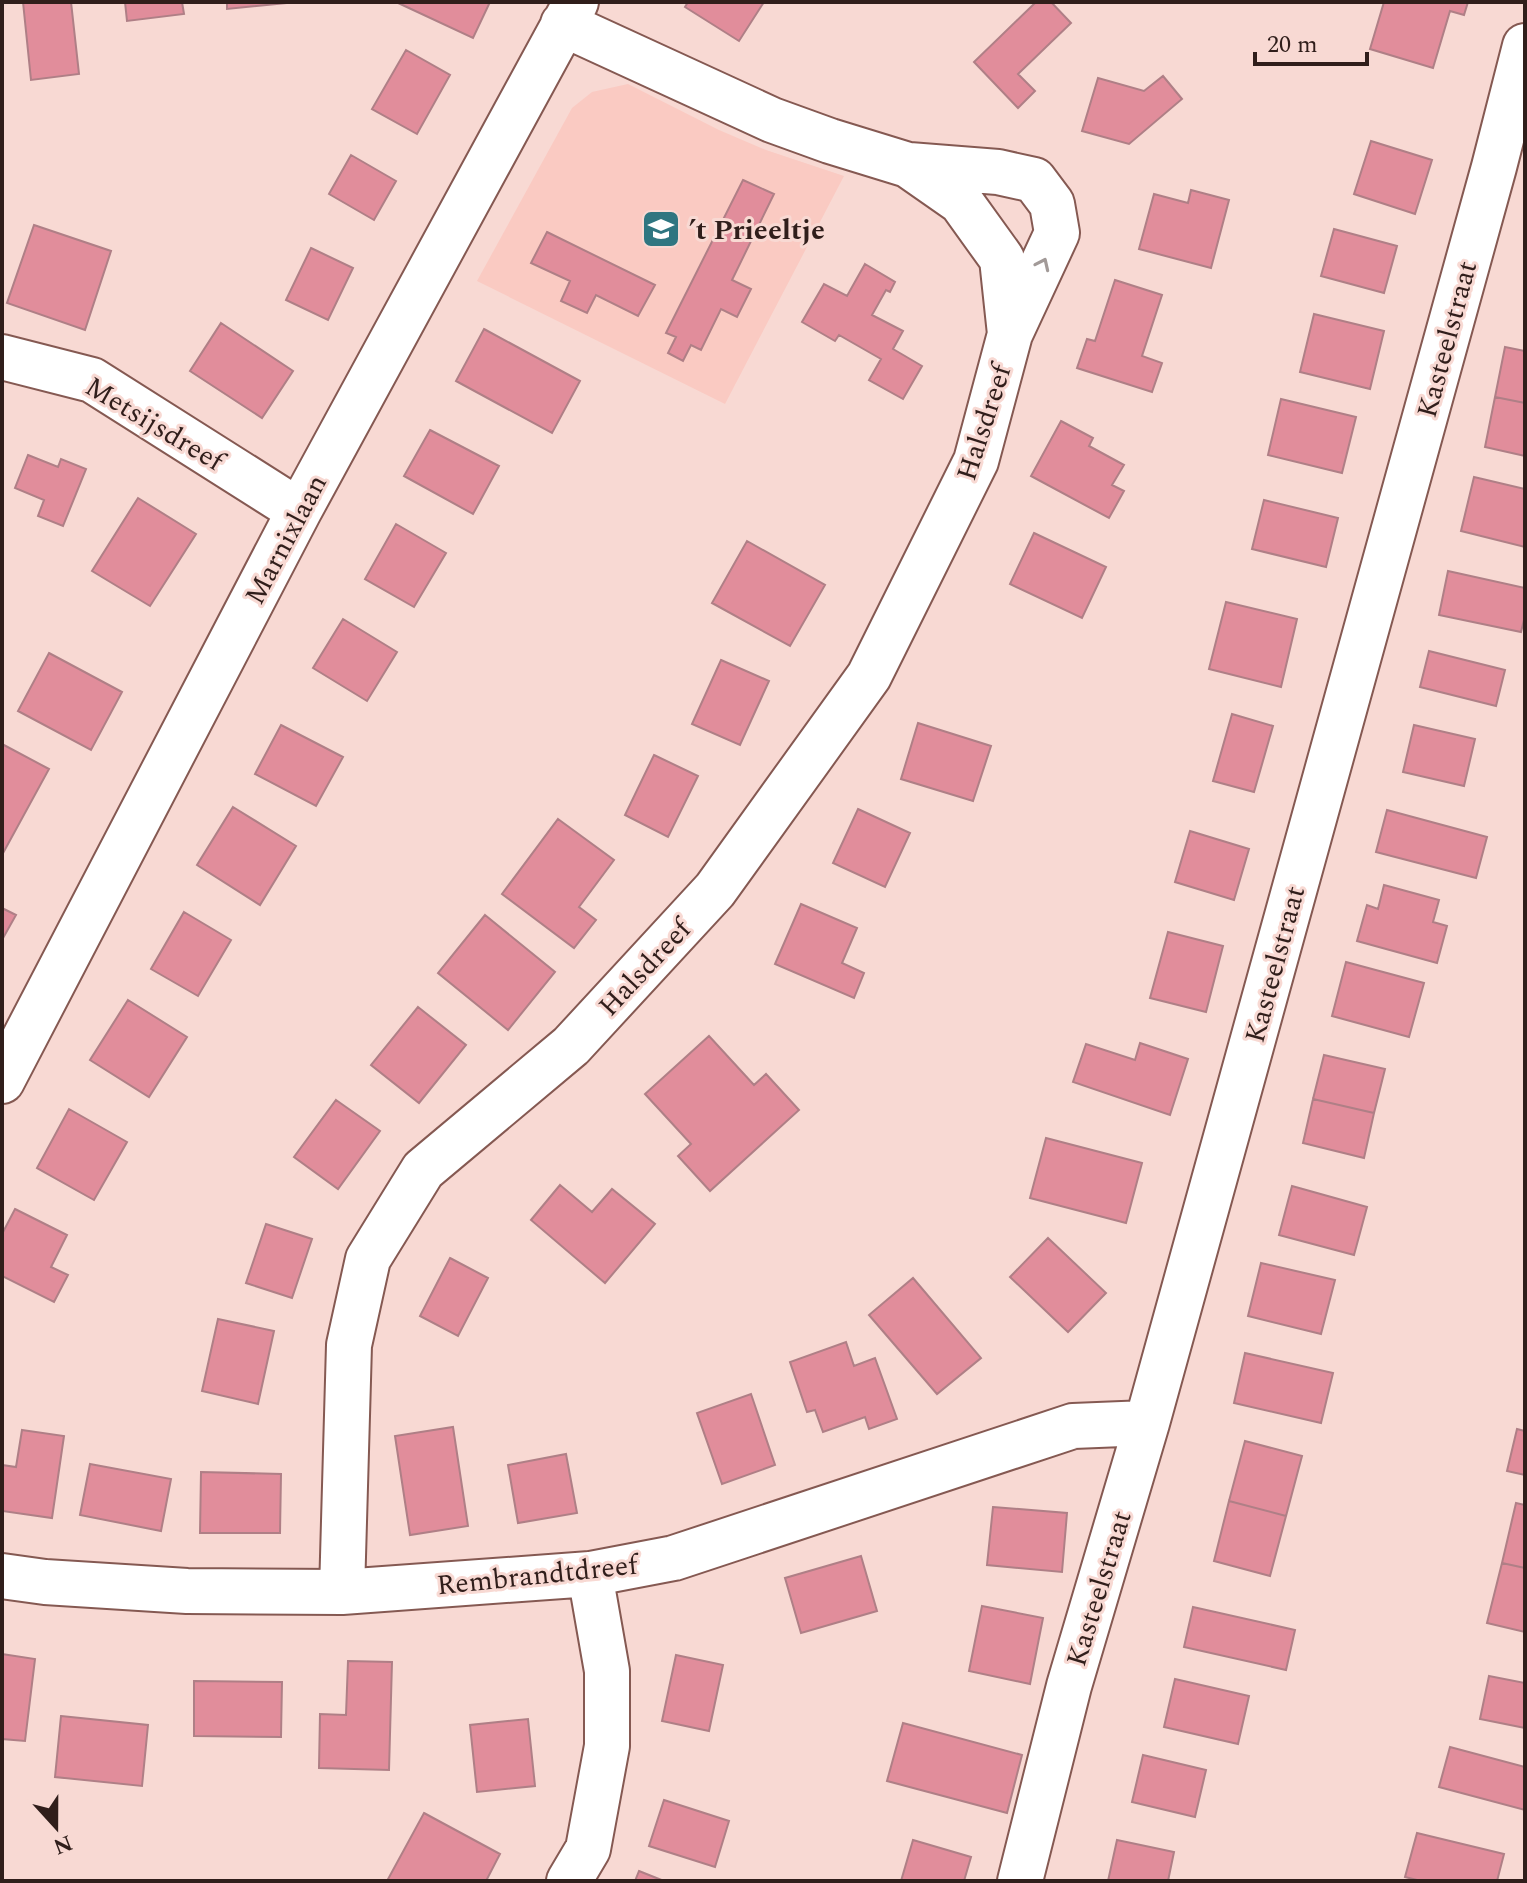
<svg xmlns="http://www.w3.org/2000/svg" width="1527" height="1883" viewBox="0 0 1527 1883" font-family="Spectral,serif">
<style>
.built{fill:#facac2}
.building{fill:#e18d9b;stroke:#af7f86;stroke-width:2}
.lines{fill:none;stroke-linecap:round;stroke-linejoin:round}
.minor-casing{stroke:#855952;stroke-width:48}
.minor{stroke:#fff;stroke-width:44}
.oneway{stroke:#a29a98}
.labels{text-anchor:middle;stroke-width:6;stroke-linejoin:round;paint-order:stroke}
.poi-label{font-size:28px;font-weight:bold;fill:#301e1b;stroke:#f8d9d3;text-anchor:start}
.street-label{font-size:28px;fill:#301e1b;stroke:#f8d9d3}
</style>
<rect width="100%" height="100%" fill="#f8d9d3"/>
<!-- built -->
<path class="built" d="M628,84L719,130L766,150L844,176L725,404L477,281L572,108L592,92Z"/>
<!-- building -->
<path class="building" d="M23,2H71L79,74L31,80Z
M125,2H182L184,14L127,21Z
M227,2H297L227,9Z
M396,2H490L473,38Z
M688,2H764L739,41L685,7Z
M1036,2H1051L1071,23L1018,74L1035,91L1018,108L974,62Z
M1384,2H1468L1464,15L1450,11L1433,68L1370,49Z
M406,50L450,75L417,134L372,109Z
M1163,76L1182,99L1129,144L1082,131L1098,78L1144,91Z
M1371,141L1432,160L1415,214L1354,194Z
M351,155L396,181L374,220L329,194Z
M743,180L774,194L732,280L751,289L737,317L721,309L701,350L691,345L683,361L668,353L676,337L666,333Z
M1191,190L1229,200L1211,268L1139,249L1154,194L1188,203Z
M34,225L111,251L85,330L7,303Z
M1334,229L1397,246L1384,293L1321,276Z
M547,232L655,285L638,316L596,295L587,313L561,301L570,281L531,263Z
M311,248L353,268L328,320L286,300Z
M865,264L895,282L890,292L886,290L872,315L903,331L893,349L922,366L903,399L869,380L881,359L839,335L835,341L802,322L824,284L847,296Z
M1115,280L1162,295L1142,356L1162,363L1152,392L1077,368L1087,339L1095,341Z
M1314,314L1384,331L1370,389L1300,372Z
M221,323L293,371L262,418L190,371Z
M484,329L580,381L552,433L456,381Z
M1505,347L1525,351V403L1495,397Z
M1495,397L1525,403V456L1485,447Z
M1281,399L1356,417L1342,473L1268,455Z
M1061,421L1093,438L1089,446L1124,465L1112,485L1124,491L1109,518L1031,476Z
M430,430L499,466L473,514L404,476Z
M28,455L58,467L61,459L86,469L63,526L38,516L44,500L15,488Z
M1474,477L1525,489V547L1461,531Z
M138,498L196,534L150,606L92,571Z
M1264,500L1338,518L1326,567L1252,549Z
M396,524L446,553L414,607L365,579Z
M1034,533L1106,567L1082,618L1010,584Z
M747,541L825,585L790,646L712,603Z
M1448,571L1525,588V616L1521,632L1439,615Z
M1226,602L1297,619L1281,687L1209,669Z
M343,619L397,652L367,701L313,668Z
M1429,651L1505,670L1496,706L1420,687Z
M49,653L122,692L91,750L18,711Z
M721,660L769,681L740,745L692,724Z
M1232,714L1273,726L1254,792L1213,781Z
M918,723L991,746L973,801L901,779Z
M281,725L343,757L316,806L255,774Z
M1414,725L1475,739L1464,786L1403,772Z
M2,744L49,769L2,855Z
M654,755L698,776L668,837L625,815Z
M233,807L296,846L260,905L197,865Z
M858,809L910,833L885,887L833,863Z
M1387,810L1487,837L1476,878L1376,852Z
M558,819L614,860L579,907L596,920L574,948L502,894Z
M1190,831L1249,849L1234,900L1175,882Z
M1384,885L1439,900L1433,922L1447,926L1437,963L1357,941L1367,905L1378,909Z
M801,904L857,928L842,963L864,973L854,998L775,964Z
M2,908L16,915L2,940Z
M184,912L231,940L198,996L151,969Z
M485,915L555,972L508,1030L438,973Z
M1168,932L1223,946L1206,1012L1150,998Z
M1346,962L1424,983L1409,1037L1332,1016Z
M128,1000L187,1037L149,1097L90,1060Z
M418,1007L466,1045L419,1103L371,1065Z
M709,1036L754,1085L766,1074L799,1110L710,1191L678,1156L691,1144L645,1094Z
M1140,1043L1188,1059L1170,1115L1073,1082L1086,1044L1135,1060Z
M1324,1055L1385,1069L1374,1113L1313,1099Z
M1313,1099L1374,1113L1364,1158L1303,1143Z
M336,1100L380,1131L338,1189L294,1157Z
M69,1109L127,1142L94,1200L37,1168Z
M1046,1138L1142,1163L1126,1223L1030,1198Z
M560,1185L592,1212L612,1189L655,1224L605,1283L531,1220Z
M1292,1186L1367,1207L1354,1255L1279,1235Z
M15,1209L67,1235L51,1267L68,1275L54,1302L2,1276V1234Z
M266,1224L312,1239L292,1298L246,1283Z
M1048,1238L1106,1293L1068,1332L1010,1277Z
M450,1258L488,1278L458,1336L420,1316Z
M1261,1263L1335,1280L1321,1334L1248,1316Z
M913,1278L981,1358L937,1394L869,1315Z
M218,1319L274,1331L258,1404L202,1391Z
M846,1342L854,1366L875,1358L897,1419L869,1429L865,1417L823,1432L815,1410L807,1412L790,1362Z
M1245,1353L1333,1373L1321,1423L1234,1403Z
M751,1394L775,1465L722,1484L697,1413Z
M453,1427L468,1526L410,1535L395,1436Z
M1517,1429L1525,1431V1475L1507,1471Z
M22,1430L64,1436L52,1518L2,1511V1465L16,1467Z
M1245,1441L1302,1456L1286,1516L1229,1501Z
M566,1454L577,1513L518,1523L508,1465Z
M90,1464L171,1479L161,1531L80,1515Z
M201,1472L281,1474L280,1533H200Z
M1229,1501L1286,1516L1270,1576L1214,1561Z
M1516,1503L1525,1505V1568L1502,1563Z
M993,1507L1067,1513L1062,1572L987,1565Z
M861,1556L877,1611L801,1633L785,1578Z
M1502,1563L1525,1568V1632L1487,1623Z
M982,1606L1043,1618L1030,1684L969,1671Z
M1193,1607L1295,1630L1286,1670L1184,1647Z
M2,1654L35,1659L25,1741L2,1739Z
M676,1655L723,1665L709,1731L662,1721Z
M348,1661L392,1662L389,1770L319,1768L320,1714L346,1715Z
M1489,1676L1525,1683V1728L1480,1719Z
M1175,1679L1249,1696L1238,1744L1164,1727Z
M194,1681L282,1682L281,1737L194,1736Z
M61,1716L148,1725L142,1786L55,1777Z
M528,1719L535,1786L477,1792L470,1725Z
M903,1723L1022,1755L1007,1813L887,1781Z
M1450,1747L1525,1767V1810L1439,1787Z
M1143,1755L1206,1770L1195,1817L1132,1802Z
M664,1800L729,1821L715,1867L649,1846Z
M424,1813L500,1854L486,1881H387Z
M1417,1833L1504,1854L1497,1881H1421L1405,1877Z
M913,1840L971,1857L964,1881H901Z
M1117,1840L1174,1852L1168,1881H1108Z
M639,1871L664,1881H635Z"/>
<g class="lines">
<defs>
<path id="minor" d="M909,165L998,172L1034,180L1052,204L1057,233L1011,332
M2,357L92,380L299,511
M2,1081L299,511L576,2
M2,1576L45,1582L187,1591L342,1592L590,1574L674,1558L1073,1426L1147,1423
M342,1592L349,1345L368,1259L423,1170L571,1046L715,890L869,676L976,461L1010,334L1002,259L961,202L908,165L830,141L772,120L563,24
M569,1881L588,1849L607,1746V1671L590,1574
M1020,1881L1069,1686L1147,1423L1494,167L1525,46"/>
</defs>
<!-- minor casing -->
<use href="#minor" class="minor-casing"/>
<!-- minor -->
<use href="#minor" class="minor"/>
</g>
<!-- one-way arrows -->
<defs><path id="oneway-chevron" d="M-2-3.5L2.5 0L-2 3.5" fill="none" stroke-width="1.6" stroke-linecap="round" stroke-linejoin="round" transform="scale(2)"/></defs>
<use class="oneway" href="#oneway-chevron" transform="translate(1043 264) rotate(-65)"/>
<!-- icons -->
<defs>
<symbol id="school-square" viewBox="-11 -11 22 22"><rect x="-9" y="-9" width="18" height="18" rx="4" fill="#2f7681" stroke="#f8d9d3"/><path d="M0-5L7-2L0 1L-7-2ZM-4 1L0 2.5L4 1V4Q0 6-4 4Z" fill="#fff"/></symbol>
</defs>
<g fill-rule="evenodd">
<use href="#school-square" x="639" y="207" width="44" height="44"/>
</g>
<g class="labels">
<!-- poi labels -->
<g class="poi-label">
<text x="689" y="239">’t Prieeltje</text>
</g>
<!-- street labels -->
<g class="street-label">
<text transform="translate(1446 339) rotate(-75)" y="10">Kasteelstraat</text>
<text transform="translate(983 422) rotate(-72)" y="10">Halsdreef</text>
<text transform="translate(155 423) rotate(31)" y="10">Metsijsdreef</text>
<text transform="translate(285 539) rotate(-62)" y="10">Marnixlaan</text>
<text transform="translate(1274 964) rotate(-75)" y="10">Kasteelstraat</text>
<text transform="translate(644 967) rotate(-47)" y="10">Halsdreef</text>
<text transform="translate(537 1574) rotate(-6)" y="10">Rembrandtdreef</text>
<text transform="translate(1098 1588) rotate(-73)" y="10">Kasteelstraat</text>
</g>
</g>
<!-- border -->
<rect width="1527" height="1883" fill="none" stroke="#301e1b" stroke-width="8"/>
<!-- north arrow -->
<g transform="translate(56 1827) rotate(159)" stroke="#f8d9d3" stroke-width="6" paint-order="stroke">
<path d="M0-6L14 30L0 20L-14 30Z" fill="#301e1b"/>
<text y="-12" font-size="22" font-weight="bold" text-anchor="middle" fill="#301e1b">N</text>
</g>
<!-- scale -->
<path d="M1255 52v12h112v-12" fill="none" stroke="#301e1b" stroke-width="4"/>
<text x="1267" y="52" font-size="24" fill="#301e1b" stroke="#f8d9d3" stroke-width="6" paint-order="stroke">20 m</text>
</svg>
